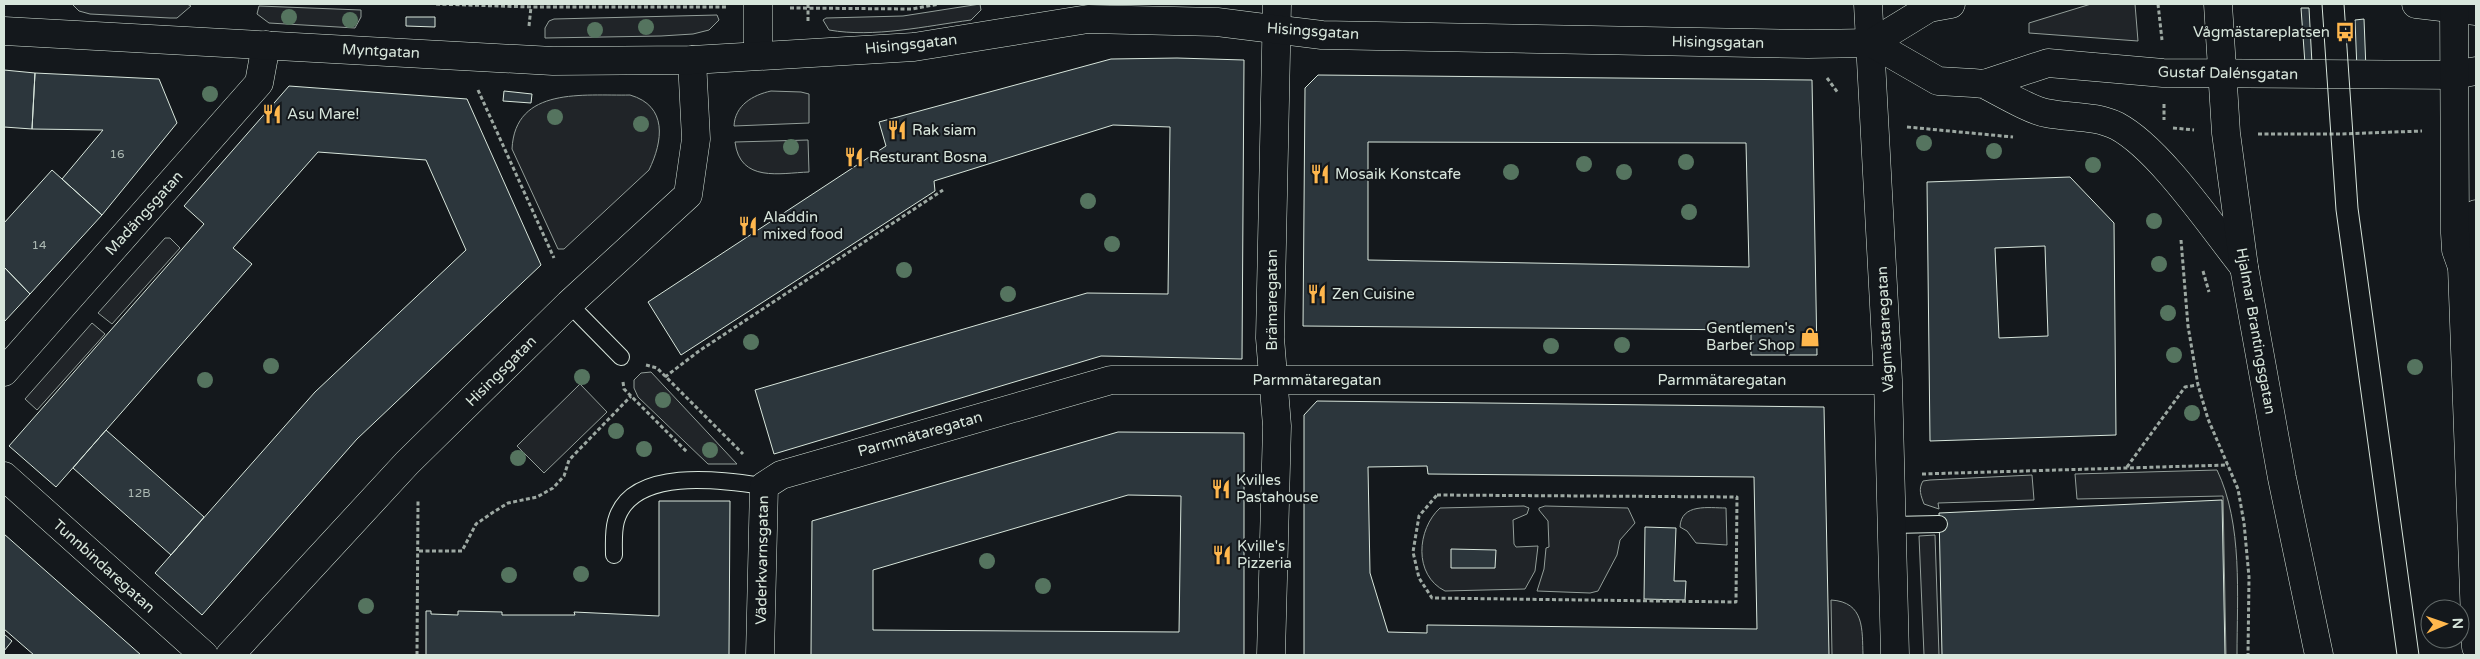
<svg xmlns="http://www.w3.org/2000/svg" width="2480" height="659" viewBox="0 0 2480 659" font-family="'Varela Round',sans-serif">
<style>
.green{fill:#202428;stroke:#939e99}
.building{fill:#2c363c;stroke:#d8e6dc;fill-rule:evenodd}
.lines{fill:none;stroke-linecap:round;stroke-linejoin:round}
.service-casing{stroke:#d8e6dc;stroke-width:18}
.minor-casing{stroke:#d8e6dc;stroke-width:29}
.tertiary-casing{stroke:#d8e6dc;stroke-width:29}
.secondary-casing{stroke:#d8e6dc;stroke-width:29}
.path{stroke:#9da8a2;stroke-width:3;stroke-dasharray:4 2.5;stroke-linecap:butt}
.service{stroke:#14181c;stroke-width:16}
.minor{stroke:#14181c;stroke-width:28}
.tertiary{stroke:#14181c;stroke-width:28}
.secondary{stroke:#14181c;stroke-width:28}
.tram{stroke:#d8e6dc;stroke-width:1}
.tree{fill:#55745f}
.labels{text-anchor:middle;stroke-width:4;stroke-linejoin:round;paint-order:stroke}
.number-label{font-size:12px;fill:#adbab4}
.street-label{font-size:15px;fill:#d8e6dc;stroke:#14181c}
.poi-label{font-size:15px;fill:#d8e6dc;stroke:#14181c;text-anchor:start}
</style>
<rect width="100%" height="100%" fill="#14181c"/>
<!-- green -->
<path class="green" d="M72,4H187L191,6L177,18H170L90,14L79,11Z
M980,4L981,10L971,20C926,26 874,38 829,30L823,20L826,18L903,16Z
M2091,4H2135L2138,41L2029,33V23Z
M259,6L361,10V17L355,28L269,23L257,14Z
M717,15L719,20L709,30L693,34L661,36L545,38V28L549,21L554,19Z
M771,91L801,92L809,94V123L734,126C735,105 753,95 771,91Z
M630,95C668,106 663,141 649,170L564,249H558L512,149C515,86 584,96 630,95Z
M808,140L809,172C780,173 740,183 735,142Z
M165,238H170L180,248L112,324L98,313Z
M92,323L105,334L37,410L25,399Z
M651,372L737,464H708L638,397L634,388V380L641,373Z
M580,384L607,412L544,473L517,446Z
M2217,470C2243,524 2237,596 2237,655H2226L2223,496L2077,499L2075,474Z
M2032,475L2034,500L1938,503L1939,509L1924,504C1921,496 1918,489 1923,481L1930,480Z
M1524,506L1529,508L1527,514L1513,520L1514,544L1516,547L1538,546L1535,571L1525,589L1445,591C1413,575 1417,529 1440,508Z
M1545,506L1628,508L1635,523L1620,540L1617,555L1598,591L1590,593L1537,591L1544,569L1546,548L1549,547L1548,521L1539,510V508Z
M1726,508L1727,545L1696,543L1687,531L1680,527C1681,503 1709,508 1726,508Z
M1935,535L1939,655H1924L1919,536Z
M1831,600C1865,602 1862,630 1863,655H1832Z"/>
<!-- building -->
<path class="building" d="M2301,8H2309L2312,64H2305Z
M406,17H435V27L406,26Z
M2364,19L2366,70H2357L2355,20Z
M1177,58L1244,60L1242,359L1101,356L774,454L755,390L1087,293L1168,294L1170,127L1113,125L934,181L935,191L681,355L648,302L886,146L879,122L1111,59Z
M4,70L35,73L32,129L4,127Z
M35,73L159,79L177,123L102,215L62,179L103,130L32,129Z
M1318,75L1812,80L1817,355H1751V330L1303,326L1305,88ZM1368,142L1746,143L1749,267L1368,260Z
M289,86L467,99L541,265L357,439L202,615L155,573L315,392L466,250L426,160L318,152L233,248L252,264L56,487L9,446L204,224L184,206Z
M504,91L532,94L531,103L503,101Z
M52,170L102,215L30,294L4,267V223Z
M2070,177L2114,223L2116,435L1930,441L1927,182ZM2045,246L2048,336L1999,338L1995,248Z
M4,267L30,294L4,322Z
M1317,401L1824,407L1829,655H1304V415ZM1427,466L1428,474L1754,477L1757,629L1427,625V633L1388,632L1370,573L1368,467Z
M106,430L204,517L171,555L73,468Z
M1118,432L1244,433V655H811L812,521ZM1128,495L1181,496L1179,632L873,630V570Z
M2222,500L2225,655H1942L1939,513Z
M659,501H730L729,655H426V611H431V614L458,615V611L502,612V615H575L574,612L659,616Z
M1645,527L1676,528L1674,581H1686L1685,600L1644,599Z
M4,534L141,655H34L4,629Z
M1451,549L1496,550L1495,568H1451Z
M4,634L12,641L4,651Z"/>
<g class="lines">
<defs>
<path id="service" d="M569,304L621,357
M1892,525L1939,524
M614,555C614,544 613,532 616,521C631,466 723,480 764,486"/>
<path id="minor" d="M758,4V55
M1868,4L1888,380L1895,655
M4,372L259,83L266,45
M4,476L204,655
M230,655L407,463L569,304L688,195L696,139L692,60
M760,655L764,486L781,475L1111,380H1888
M1271,655L1277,426L1270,338L1277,4"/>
<path id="tertiary" d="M2416,4L2476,11
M4,31L553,61L692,60L914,47L1088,19L1217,22L1322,35L1808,44L1872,43
M1872,43L1938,81L1973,83L1984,84L2048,63L2163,73L2453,75L2476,71
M1872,43L1929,8L1951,4
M1984,84C2000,92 2030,110 2046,113C2070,118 2095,115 2117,126C2160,149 2212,227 2244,267
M2462,267L2476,214"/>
<path id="secondary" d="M2218,4L2226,133L2244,267L2282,478L2319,655
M2454,4L2455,233L2456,250L2462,267L2476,647"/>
</defs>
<!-- service casing -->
<use href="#service" class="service-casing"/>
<!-- minor casing -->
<use href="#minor" class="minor-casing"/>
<!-- tertiary casing -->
<use href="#tertiary" class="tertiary-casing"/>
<!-- secondary casing -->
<use href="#secondary" class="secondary-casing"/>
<!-- path -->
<path class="path" d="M436,4L531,7H726
M808,4V21
M2158,4L2162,40
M790,8L912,9L939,4
M529,26L531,7
M1827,78L1838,93
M478,90L554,258
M2164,104V120
M1907,127L2013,137
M2173,128L2194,130
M2258,134H2341L2422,131
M2181,240L2188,326L2198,385L2208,419L2238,489L2244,523L2249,577L2248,655
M2203,271L2209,292
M646,365L657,368L743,454
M665,377L699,351L943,190
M623,382L624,389L687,452
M2127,467L2185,387L2198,385
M1922,474L2228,465
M1437,495L1737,497L1736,602L1432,598L1419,578L1413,552L1419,516Z
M419,551H462L476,524L492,513L508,503L537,497L553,488L564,476L569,460L631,396
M417,655L418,501"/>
<!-- service -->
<use href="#service" class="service"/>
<!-- minor -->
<use href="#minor" class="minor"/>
<!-- tertiary -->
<use href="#tertiary" class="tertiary"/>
<!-- secondary -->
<use href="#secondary" class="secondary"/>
<!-- tram -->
<path class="tram" d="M2322,4L2336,210L2397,655
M2344,4L2358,208L2419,655"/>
</g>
<!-- trees -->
<g class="tree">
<circle cx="289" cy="17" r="8"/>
<circle cx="350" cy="20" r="8"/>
<circle cx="646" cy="27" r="8"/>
<circle cx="595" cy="30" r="8"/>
<circle cx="210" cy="94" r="8"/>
<circle cx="555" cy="117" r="8"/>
<circle cx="641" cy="124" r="8"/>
<circle cx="1924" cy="143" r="8"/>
<circle cx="791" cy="147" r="8"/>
<circle cx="1994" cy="151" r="8"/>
<circle cx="1686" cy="162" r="8"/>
<circle cx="1584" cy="164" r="8"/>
<circle cx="2093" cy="165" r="8"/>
<circle cx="1511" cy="172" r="8"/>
<circle cx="1624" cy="172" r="8"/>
<circle cx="1088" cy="201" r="8"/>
<circle cx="1689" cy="212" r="8"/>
<circle cx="2154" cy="221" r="8"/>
<circle cx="1112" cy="244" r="8"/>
<circle cx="2159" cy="264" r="8"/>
<circle cx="904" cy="270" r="8"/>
<circle cx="1008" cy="294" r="8"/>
<circle cx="2168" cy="313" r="8"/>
<circle cx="751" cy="342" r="8"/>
<circle cx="1622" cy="345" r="8"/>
<circle cx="1551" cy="346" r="8"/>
<circle cx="2174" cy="355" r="8"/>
<circle cx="271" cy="366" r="8"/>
<circle cx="2415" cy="367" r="8"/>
<circle cx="582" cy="377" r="8"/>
<circle cx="205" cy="380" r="8"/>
<circle cx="663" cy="400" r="8"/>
<circle cx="2192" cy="413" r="8"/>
<circle cx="616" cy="431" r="8"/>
<circle cx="644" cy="449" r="8"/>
<circle cx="710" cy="450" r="8"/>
<circle cx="518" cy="458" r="8"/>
<circle cx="987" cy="561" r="8"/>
<circle cx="581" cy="574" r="8"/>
<circle cx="509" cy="575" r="8"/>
<circle cx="1043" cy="586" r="8"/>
<circle cx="366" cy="606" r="8"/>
</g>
<!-- icons -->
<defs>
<symbol id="bus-bare" viewBox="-9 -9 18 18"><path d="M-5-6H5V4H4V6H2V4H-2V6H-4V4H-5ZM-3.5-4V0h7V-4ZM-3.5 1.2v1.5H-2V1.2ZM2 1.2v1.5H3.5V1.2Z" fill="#ffb74d" stroke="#14181c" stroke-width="2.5" paint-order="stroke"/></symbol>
<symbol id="restaurant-bare" viewBox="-9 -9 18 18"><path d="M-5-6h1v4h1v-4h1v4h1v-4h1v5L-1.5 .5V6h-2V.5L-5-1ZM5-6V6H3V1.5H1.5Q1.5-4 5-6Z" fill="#ffb74d" stroke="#14181c" stroke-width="2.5" paint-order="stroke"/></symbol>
<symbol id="shop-bare" viewBox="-9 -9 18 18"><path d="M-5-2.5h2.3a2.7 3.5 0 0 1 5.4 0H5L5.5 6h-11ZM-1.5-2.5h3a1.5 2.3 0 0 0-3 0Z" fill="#ffb74d" stroke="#14181c" stroke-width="2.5" paint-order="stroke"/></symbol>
</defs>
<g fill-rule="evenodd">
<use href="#bus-bare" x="2331" y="18" width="28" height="28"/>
<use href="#restaurant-bare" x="258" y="100" width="28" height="28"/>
<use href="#restaurant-bare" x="883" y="116" width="28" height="28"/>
<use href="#restaurant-bare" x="840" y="143" width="28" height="28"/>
<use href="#restaurant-bare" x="1306" y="160" width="28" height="28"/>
<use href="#restaurant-bare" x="734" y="212" width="28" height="28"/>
<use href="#restaurant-bare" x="1303" y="280" width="28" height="28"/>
<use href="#shop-bare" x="1796" y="323" width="28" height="28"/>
<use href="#restaurant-bare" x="1207" y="475" width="28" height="28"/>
<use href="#restaurant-bare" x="1208" y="541" width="28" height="28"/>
</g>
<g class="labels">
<!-- number labels -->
<g class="number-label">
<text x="117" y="158">16</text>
<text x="39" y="249">14</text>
<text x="139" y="497">12B</text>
</g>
<!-- street labels -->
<g class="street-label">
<text transform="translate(1313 31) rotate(4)" y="5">Hisingsgatan</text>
<text transform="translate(1718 42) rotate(1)" y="5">Hisingsgatan</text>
<text transform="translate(911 44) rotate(-6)" y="5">Hisingsgatan</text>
<text transform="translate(381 51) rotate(3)" y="5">Myntgatan</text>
<text transform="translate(2228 73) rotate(1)" y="5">Gustaf Dalénsgatan</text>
<text transform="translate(144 213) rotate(-48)" y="5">Madängsgatan</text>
<text transform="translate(1272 300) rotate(-90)" y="5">Brämaregatan</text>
<text transform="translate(1885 329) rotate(-93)" y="5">Vågmästaregatan</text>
<text transform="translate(2256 331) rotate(80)" y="5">Hjalmar Brantingsgatan</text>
<text transform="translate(501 371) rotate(-45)" y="5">Hisingsgatan</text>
<text x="1317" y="385">Parmmätaregatan</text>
<text x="1722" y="385">Parmmätaregatan</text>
<text transform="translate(920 434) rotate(-16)" y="5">Parmmätaregatan</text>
<text transform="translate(762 560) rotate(-89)" y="5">Väderkvarnsgatan</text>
<text transform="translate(104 566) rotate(42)" y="5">Tunnbindaregatan</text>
</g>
<!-- poi labels -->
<g class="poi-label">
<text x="2330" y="37" text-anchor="end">Vågmästareplatsen</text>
<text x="287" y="119">Asu Mare!</text>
<text x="912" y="135">Rak siam</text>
<text x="869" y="162">Resturant Bosna</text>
<text x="1335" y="179">Mosaik Konstcafe</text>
<text x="763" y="222">Aladdin<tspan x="763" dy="17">mixed food</tspan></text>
<text x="1332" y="299">Zen Cuisine</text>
<text x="1795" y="333" text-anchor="end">Gentlemen's<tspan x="1795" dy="17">Barber Shop</tspan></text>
<text x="1236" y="485">Kvilles<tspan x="1236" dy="17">Pastahouse</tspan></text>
<text x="1237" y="551">Kville's<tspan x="1237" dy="17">Pizzeria</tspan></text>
</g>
</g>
<!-- border -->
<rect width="2480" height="659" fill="none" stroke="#d8e6dc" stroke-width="10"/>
<!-- north arrow -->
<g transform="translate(2445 624) rotate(88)"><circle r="24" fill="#14181c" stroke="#626a69"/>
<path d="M0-4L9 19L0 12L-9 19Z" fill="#ffb74d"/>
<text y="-8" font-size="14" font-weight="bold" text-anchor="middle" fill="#d8e6dc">N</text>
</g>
</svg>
